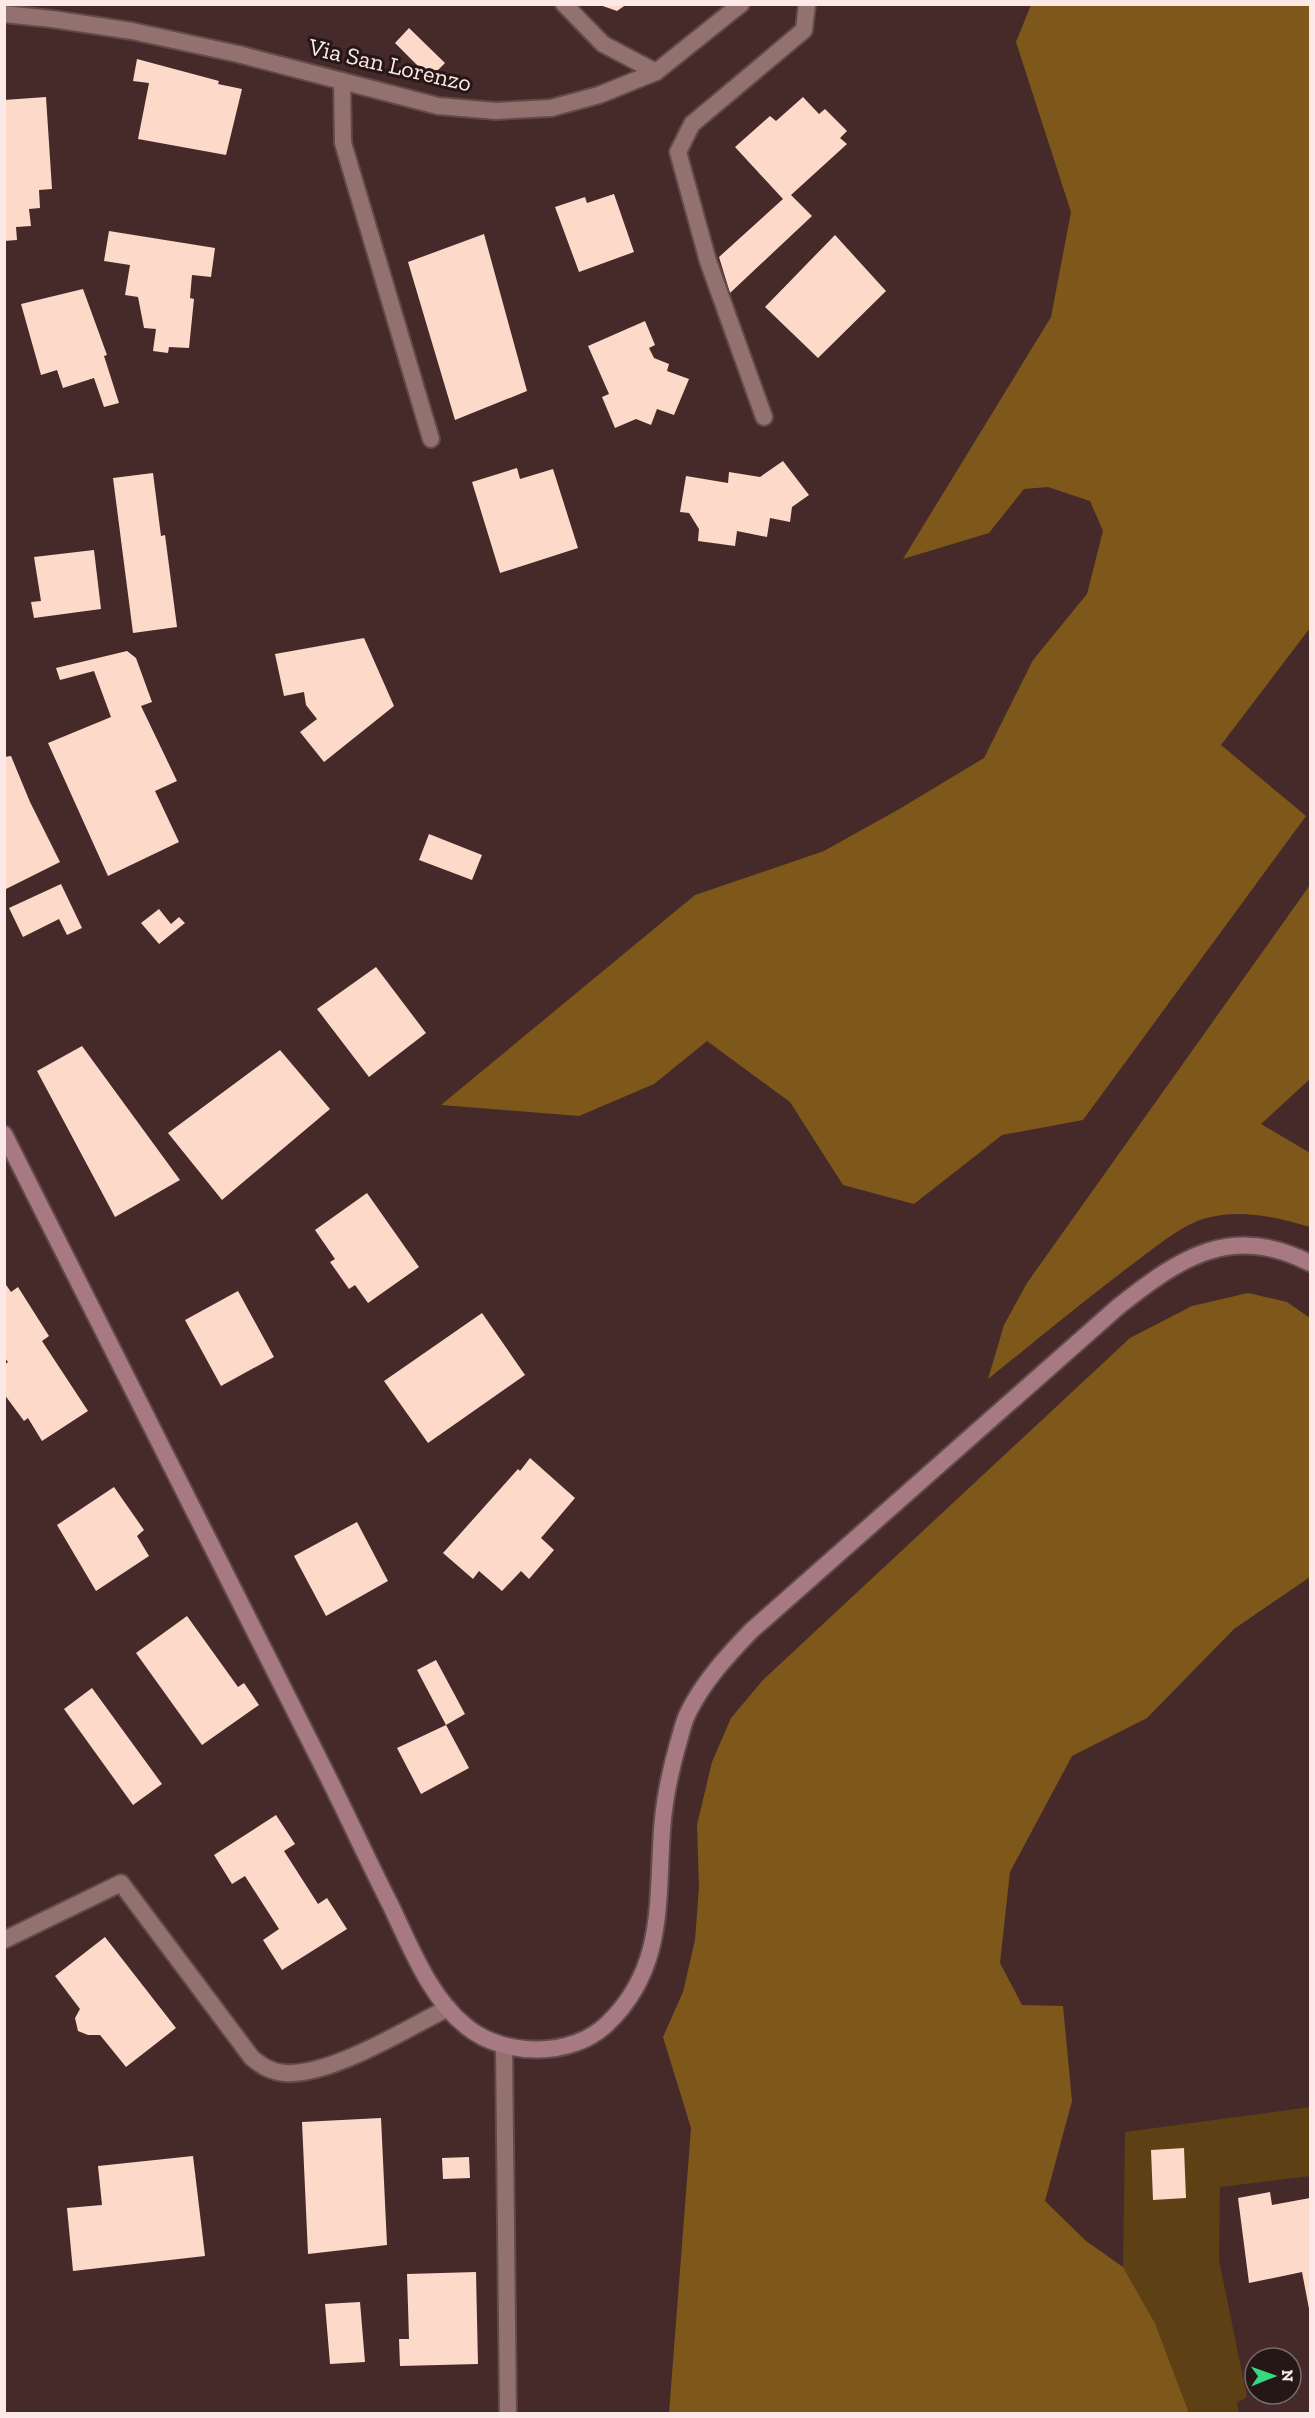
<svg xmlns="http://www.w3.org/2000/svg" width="1315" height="2418" viewBox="0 0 1315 2418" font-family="'Zilla Slab',serif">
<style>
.green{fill:#5d4014}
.forest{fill:#7e571a}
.building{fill:#fcd9c9}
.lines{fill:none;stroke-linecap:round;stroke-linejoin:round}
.minor-casing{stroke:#614a49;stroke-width:20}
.tertiary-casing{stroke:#614a49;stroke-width:20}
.secondary-casing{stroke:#614a49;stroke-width:20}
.minor{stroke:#92716f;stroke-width:16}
.tertiary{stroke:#92716f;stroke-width:16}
.secondary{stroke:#a77a81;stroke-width:16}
.labels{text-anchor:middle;stroke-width:6;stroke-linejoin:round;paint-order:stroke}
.street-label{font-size:24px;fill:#fbe8e7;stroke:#241716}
</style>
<rect width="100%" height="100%" fill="#462a2a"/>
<!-- green -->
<path class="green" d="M1310,2107V2176L1220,2187L1219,2260L1247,2397L1237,2403L1239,2413H1189L1155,2323L1123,2267L1125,2132Z"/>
<!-- forest -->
<path class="forest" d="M1031,5H1310V628L1221,745L1306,816L1083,1120L1002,1135L914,1204L843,1185L790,1102L707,1041L654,1084L579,1116L441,1105L695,895L824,851L901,808L984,758L1033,660L1087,594L1103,531L1090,501L1048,487L1024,489L989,533L903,559L1051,317L1071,212L1016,42Z
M1310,885V1079L1261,1124L1310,1153V1227C1276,1217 1239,1208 1203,1219C1183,1225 1155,1247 1138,1260C1087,1298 1038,1339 988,1379L1004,1325L1027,1283Z
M1248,1293L1287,1302L1310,1318V1577L1234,1629L1147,1718L1072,1756L1010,1872L1000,1963L1022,2005L1063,2006L1072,2101L1045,2201L1086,2241L1123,2267L1155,2323L1189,2413H669L691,2128L663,2037L683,1992L695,1940L699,1887L697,1825L712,1762L731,1718L763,1680L1130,1338L1192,1306Z"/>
<!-- building -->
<path class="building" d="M597,4H627L617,11Z
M409,28L445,63L430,78L395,43Z
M137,59L219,81L218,84L242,89L226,155L138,139L149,83L133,81Z
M46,97L52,189L39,190L40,208L29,209L31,226L16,227L17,240L4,241V100Z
M803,97L819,114L825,109L847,131L840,138L847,144L791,195L812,216L730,293L719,257L783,199L735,147L770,116L776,121Z
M614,194L634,252L579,272L555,207L585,197L587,203Z
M109,231L215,248L211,277L192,275L190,298L194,299L189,348L169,347L168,353L153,351L156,329L144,328L138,297L125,295L130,265L104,261Z
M484,234L527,391L455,420L408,262Z
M835,235L886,291L818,358L765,307Z
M83,289L107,355L104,356L119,403L104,407L94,378L63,388L57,370L41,375L21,304Z
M645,321L655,345L649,348L654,358L669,364L667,371L689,379L674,415L657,409L651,425L636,419L615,428L602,397L609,394L588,346Z
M783,461L809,495L792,507L790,522L770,518L767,537L737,531L735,546L698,541L699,529L689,513L680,512L686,476L728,483L729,472L760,477Z
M517,468L520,479L553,469L578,548L500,573L472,482Z
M153,473L161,536L165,535L177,627L133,633L113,478Z
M94,550L101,609L34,618L31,602L41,601L34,557Z
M364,638L394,706L324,762L300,732L317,719L306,705L304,692L284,696L275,654Z
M127,651L136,658L152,702L141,706L177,781L155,791L179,842L108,876L48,743L111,717L94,671L60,680L56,668Z
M11,756L30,802L60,862L4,890V757Z
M429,834L482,855L472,880L419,860Z
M61,884L82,928L67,935L59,919L23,937L9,908Z
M159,909L171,924L179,917L185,923L159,944L141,923Z
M376,967L426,1033L369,1077L317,1009Z
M82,1046L180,1180L115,1217L37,1071Z
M280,1050L330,1109L222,1200L168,1133Z
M367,1193L419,1267L368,1303L355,1285L349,1289L330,1262L335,1259L315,1230Z
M4,1282L11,1292L18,1287L49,1336L42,1341L88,1411L42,1441L28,1418L24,1421L4,1394V1365L8,1362L4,1357Z
M238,1291L274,1357L221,1386L185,1320Z
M482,1313L525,1375L428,1443L384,1381Z
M530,1458L575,1498L541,1538L554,1550L529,1579L521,1571L502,1591L479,1571L473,1579L443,1553L518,1469L520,1471Z
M114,1487L144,1530L137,1536L149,1556L96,1591L57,1525Z
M357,1522L388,1581L326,1616L294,1556Z
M187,1616L238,1687L244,1683L259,1705L202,1745L136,1653Z
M436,1660L465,1714L446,1725L469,1768L421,1794L397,1748L446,1725L417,1670Z
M92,1688L162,1784L133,1805L64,1709Z
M276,1815L295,1844L284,1851L318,1904L327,1898L347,1929L282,1970L263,1940L279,1929L245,1876L232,1884L214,1855Z
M105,1937L176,2028L126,2067L100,2035H88L78,2031L75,2018L80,2009L55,1976Z
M381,2118L387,2245L308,2254L302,2122Z
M1184,2148L1186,2198L1153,2200L1151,2150Z
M193,2156L205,2256L73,2271L67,2208L102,2205L98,2166Z
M469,2157L470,2178L443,2179L442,2158Z
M1270,2192L1272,2205L1310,2198V2314L1302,2272L1249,2283L1238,2198Z
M476,2272L478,2364L400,2366L399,2339H409L407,2274Z
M360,2302L365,2362L330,2364L325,2304Z"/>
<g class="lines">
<defs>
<path id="minor" d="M564,4L603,44L656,72
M342,81L343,143L431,439
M764,417L708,261L678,152L692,124L804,30L807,4
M4,1940L121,1883L252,2058C262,2066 271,2072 285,2073C331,2076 406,2029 448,2008
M504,2047L508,2414"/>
<path id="tertiary" d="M4,14L52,19L132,31L238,54L438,106L496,111L551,108L599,95L656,72L741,4"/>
<path id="secondary" d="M4,1134C110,1344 217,1553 321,1763C345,1810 367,1859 391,1906C411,1948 430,1998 467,2027C504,2057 572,2058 607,2024C665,1969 657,1902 662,1830C664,1801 670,1772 678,1744C681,1734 683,1723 688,1713C703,1682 727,1656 751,1631L1119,1306C1181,1257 1232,1223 1310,1263"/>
</defs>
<!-- minor casing -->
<use href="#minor" class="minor-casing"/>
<!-- tertiary casing -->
<use href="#tertiary" class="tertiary-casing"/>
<!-- secondary casing -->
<use href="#secondary" class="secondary-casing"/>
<!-- minor -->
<use href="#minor" class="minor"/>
<!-- tertiary -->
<use href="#tertiary" class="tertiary"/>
<!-- secondary -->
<use href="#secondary" class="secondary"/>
</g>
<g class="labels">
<!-- street labels -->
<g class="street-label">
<text transform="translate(390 65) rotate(13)" y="8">Via San Lorenzo</text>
</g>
</g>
<!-- border -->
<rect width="1315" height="2418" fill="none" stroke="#fbe8e7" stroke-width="12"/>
<!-- north arrow -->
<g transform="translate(1273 2376) rotate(89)"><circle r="28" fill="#241716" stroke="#7a6b6a" stroke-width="1.5"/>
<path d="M0-4.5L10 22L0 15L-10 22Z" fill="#38d880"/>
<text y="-9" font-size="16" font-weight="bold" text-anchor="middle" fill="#fbe8e7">N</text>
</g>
</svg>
